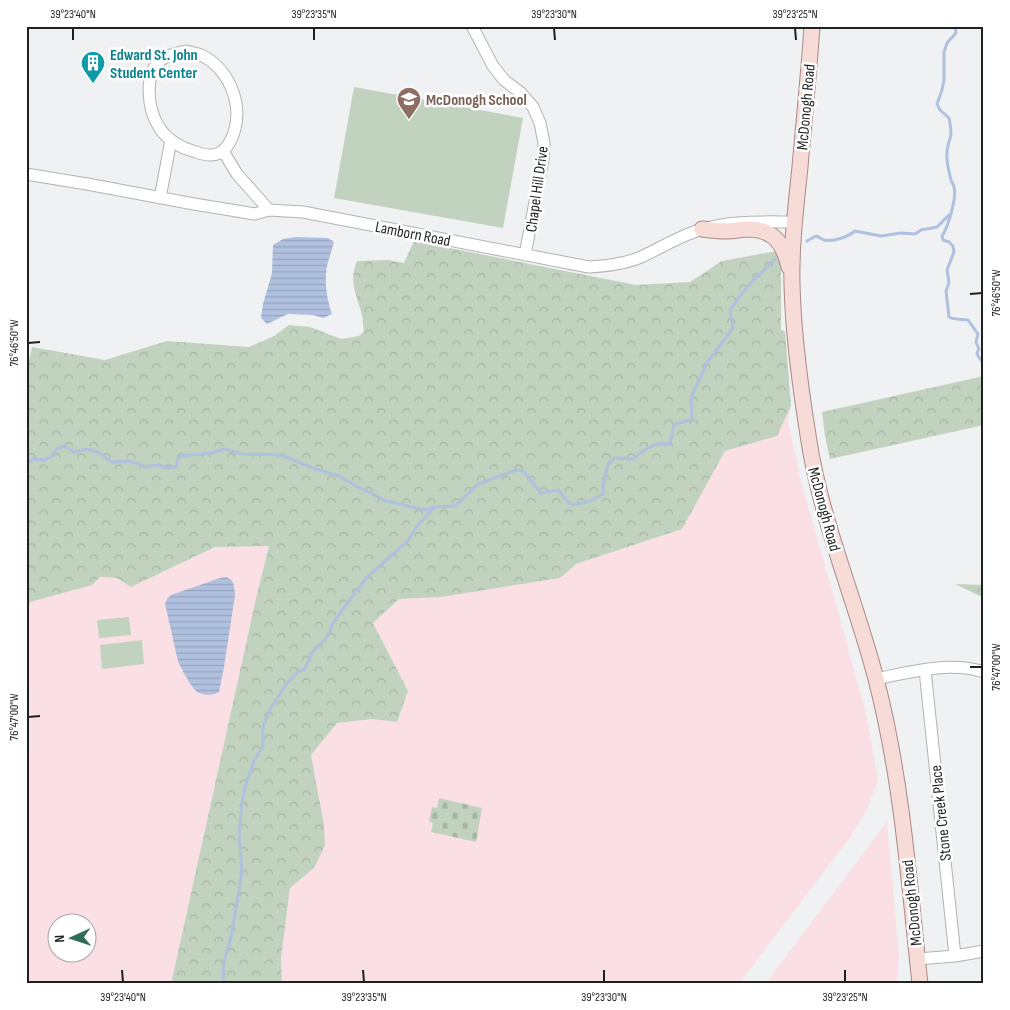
<svg xmlns="http://www.w3.org/2000/svg" width="1010" height="1010" viewBox="0 0 1010 1010" font-family="'Sofia Sans Condensed',sans-serif">
<style>
.commercial{fill:#fadfe5;fill-rule:evenodd}
.cemetery{fill:url(#cemetery-stones)}
.park{fill:url(#park-crowns)}
.pitch{fill:#c1d3be}
.water{fill:url(#water-rules)}
.lines{fill:none;stroke-linecap:round;stroke-linejoin:round}
.stream{stroke:#b0c0df;stroke-width:3}
.minor-casing{stroke:#b2b3b4;stroke-width:13}
.major-casing{stroke:#a88a86;stroke-width:17}
.minor{stroke:#fff;stroke-width:11}
.major{stroke:#f7dbd7;stroke-width:15}
.ticks{fill:none;stroke:#1f2020;stroke-width:2}
.labels{text-anchor:middle;stroke-width:5;stroke-linejoin:round;paint-order:stroke}
.culture-label{font-size:16px;font-weight:bold;fill:#0d838f;stroke:#fff;text-anchor:start}
.education-label{font-size:16px;font-weight:bold;fill:#785e54;stroke:#fff;text-anchor:start}
.street-label{font-size:16px;fill:#1f2020;stroke:#fff}
.neatline{fill:none;stroke:#1f2020;stroke-width:2}
.ticks-label{font-size:12px;text-anchor:middle;fill:#1f2020}
</style>
<defs>
<pattern id="cemetery-stones" width="16" height="16" patternUnits="userSpaceOnUse" patternTransform="scale(1.25)"><rect width="16" height="16" fill="#c1d3be"/><path d="M2 7V4a2 2 0 0 1 4 0v3zM10 15v-3a2 2 0 0 1 4 0v3z" fill="#a5b5a3"/></pattern>
<pattern id="park-crowns" width="20" height="18" patternUnits="userSpaceOnUse" patternTransform="scale(1.25)"><rect width="20" height="18" fill="#c1d3be"/><path d="M2 6a3 3 0 1 1 6 0M12 15a3 3 0 1 1 6 0" fill="none" stroke="#a5b5a3"/></pattern>
<pattern id="water-rules" width="6" height="5" patternUnits="userSpaceOnUse" patternTransform="scale(1.25)"><rect width="6" height="5" fill="#b0c0df"/><path d="M0 2.5h6" fill="none" stroke="#97a5bf"/></pattern>
</defs>
<rect width="100%" height="100%" fill="#f0f1f2"/>
<!-- commercial -->
<path class="commercial" d="M791,406L788,420L801,482L838,611L867,718L878,781L867,809L851,836L739,984H283L281,958L290,888L314,868L325,845L324,825L311,755L337,723L372,719L397,722L408,691L373,623L399,599L441,597L560,578L576,564L682,529L725,451L777,436Z
M269,545L257,594L171,984H26V610H28L30,602L92,585L100,577L117,578L131,587L215,547ZM58,922H88V952H58Z
M887,822L899,957L897,984H765Z"/>
<!-- cemetery -->
<path class="cemetery" d="M439,798L482,808L476,842L431,832L433,823L429,821L432,807L437,808Z"/>
<!-- park -->
<path class="park" d="M414,241L636,285L690,282L722,261L777,251L781,269V330L785,331L791,406L777,436L725,451L682,529L576,564L560,578L441,597L399,599L373,623L408,691L397,722L372,719L337,723L311,755L324,825L325,845L314,868L290,888L281,958L282,984H171L257,594L269,546L215,547L131,587L117,578L100,577L92,585L30,602L28,610H26V372L32,347L105,360L167,341L249,347L274,336L289,325L310,327L341,339L359,336L364,331C363,326 363,320 362,315C357,296 348,281 357,261L388,260L404,263Z
M984,376V425L830,459L825,436L822,412Z
M955,584L984,585V598Z"/>
<!-- pitch -->
<path class="pitch" d="M354,87L523,118L503,228L334,198Z
M129,617L131,635L99,638L97,620Z
M142,640L144,664L102,669L100,645Z"/>
<!-- water -->
<path class="water" d="M296,237L328,238L334,242C332,250 329,258 327,266C324,282 327,299 332,314L323,318L313,315L288,314L267,324L261,318L263,304L272,273L273,245L283,239Z
M226,577C235,580 234,586 235,595L224,667L219,692C212,696 202,696 195,690C191,686 180,667 178,661L165,604L167,599L171,595L220,578Z"/>
<g class="lines">
<!-- stream -->
<path class="stream" d="M955,26L956,33L947,43L944,52V80L942,90L937,104L940,110L949,118C950,123 951,128 951,134C950,140 947,146 947,153C946,161 949,172 951,180C952,183 954,185 954,187C957,198 948,227 942,236L943,240L949,242L953,246L954,252L947,270L949,283L946,291L949,317C955,320 962,319 968,320L978,334L976,342L979,349L977,353L978,356L984,364
M807,241L816,236C819,237 821,239 824,240C833,242 848,237 855,231L881,236L901,233L915,234L921,230L937,227L949,215
M26,462L35,459L45,460L51,457L57,449L64,446L74,452L82,450L88,449L99,453L112,462L128,461L139,464L144,467L159,465L166,468L176,467L178,459L181,456L210,453L225,449L241,454L281,455L315,469L339,476L358,487L371,493L383,500L424,510L435,507L455,506L478,484L516,470L523,471L541,493L558,490L570,504C584,505 590,501 603,494V485L608,464L615,458L633,459C644,450 655,441 670,444L674,425L678,423L691,420L692,418L691,401L693,393L708,361L733,328L730,310C739,297 749,283 761,273C767,268 771,264 775,259
M223,984L224,962L231,937L242,873L239,835L242,802L246,784L254,761L263,746V727L270,709L285,686L292,678L298,672L305,669L312,653L325,639L330,631L332,625L338,616L367,577L408,541L417,526L435,507"/>
<defs>
<path id="minor" d="M472,26L493,66L504,80L521,93L533,107L540,123L544,143L543,159L525,255
M186,51C191,53 197,53 201,55C228,68 242,101 235,129C233,137 228,148 221,152C214,157 204,155 196,152C181,148 167,140 159,127C148,110 143,74 161,60C169,54 177,53 186,51Z
M223,151L237,174L269,210
M26,174L87,184L194,204L255,214L269,210L303,212L589,267C607,266 625,264 641,257C661,248 679,236 700,230C731,220 763,222 795,222
M160,198L171,140
M925,670L955,956
M876,679C911,672 949,661 984,672
M918,959L955,956L984,951"/>
<path id="major" d="M812,26C809,73 804,120 800,167C796,206 791,246 792,284C793,334 800,385 808,435C820,519 855,598 876,679C902,779 909,882 920,984
M702,229C710,230 718,231 726,231C734,231 742,229 750,229C775,230 784,245 789,267"/>
</defs>
<!-- minor casing -->
<use href="#minor" class="minor-casing"/>
<!-- major casing -->
<use href="#major" class="major-casing"/>
<!-- minor -->
<use href="#minor" class="minor"/>
<!-- major -->
<use href="#major" class="major"/>
</g>
<!-- ticks -->
<path class="ticks" d="M73,28V40M314,28V40M554,28L555,40M795,28L796,40M970,294L982,293M28,343L40,342M970,667H982M28,717L40,716M122,970L123,982M363,970L364,982M604,970V982M845,970V982"/>
<!-- icons -->
<defs>
<symbol id="building-pin" viewBox="-11 -11 22 30"><path d="M0 17L-7.5 6A9.5 9.5 0 1 1 7.5 6Z" fill="#0f9aa8" stroke="#fff"/><path d="M-4-6H4V6H1V3H-1V6H-4ZM-2.5-4.3h1.7v1.8h-1.7ZM.8-4.3h1.7v1.8H.8ZM-2.5-1h1.7V.8h-1.7ZM.8-1h1.7V.8H.8Z" fill="#fff"/></symbol>
<symbol id="school-pin" viewBox="-11 -11 22 30"><path d="M0 17L-7.5 6A9.5 9.5 0 1 1 7.5 6Z" fill="#8d6e63" stroke="#fff"/><path d="M0-5L7-2L0 1L-7-2ZM-4 1L0 2.5L4 1V4Q0 6-4 4Z" fill="#fff"/></symbol>
</defs>
<g fill-rule="evenodd">
<use href="#building-pin" x="79" y="49" width="28" height="38"/>
<use href="#school-pin" x="395" y="85" width="28" height="38"/>
</g>
<g class="labels">
<!-- culture labels -->
<g class="culture-label">
<text x="110" y="60">Edward St. John<tspan x="110" dy="18">Student Center</tspan></text>
</g>
<!-- education labels -->
<g class="education-label">
<text x="426" y="105">McDonogh School</text>
</g>
<!-- street labels -->
<g class="street-label">
<text transform="translate(805 107) rotate(-85)" y="6">McDonogh Road</text>
<text transform="translate(536 189) rotate(-82)" y="6">Chapel Hill Drive</text>
<text transform="translate(413 233) rotate(11)" y="6">Lamborn Road</text>
<text transform="translate(825 509) rotate(75)" y="6">McDonogh Road</text>
<text transform="translate(940 813) rotate(-96)" y="6">Stone Creek Place</text>
<text transform="translate(911 903) rotate(-96)" y="6">McDonogh Road</text>
</g>
</g>
<!-- border -->
<rect width="1010" height="1010" fill="none" stroke="#ffffff" stroke-width="55"/>
<!-- north arrow -->
<g transform="translate(72 938) rotate(267)"><circle r="24" fill="#ffffff" stroke="#a5a6a6"/>
<path d="M0-4L9 19L0 12L-9 19Z" fill="#336d57"/>
<text y="-8" font-size="14" font-weight="bold" text-anchor="middle" fill="#1f2020">N</text>
</g>
<rect x="28" y="28" width="954" height="954" class="neatline"/>
<g class="ticks-label">
<text x="73" y="18">39°23'40"N</text>
<text x="314" y="18">39°23'35"N</text>
<text x="554" y="18">39°23'30"N</text>
<text x="795" y="18">39°23'25"N</text>
<text transform="translate(996 293) rotate(-90)" y="4">76°46'50"W</text>
<text transform="translate(14 343) rotate(-90)" y="4">76°46'50"W</text>
<text transform="translate(996 667) rotate(-90)" y="4">76°47'00"W</text>
<text transform="translate(14 717) rotate(-90)" y="4">76°47'00"W</text>
<text x="123" y="1001">39°23'40"N</text>
<text x="364" y="1001">39°23'35"N</text>
<text x="604" y="1001">39°23'30"N</text>
<text x="845" y="1001">39°23'25"N</text>
</g>
</svg>
